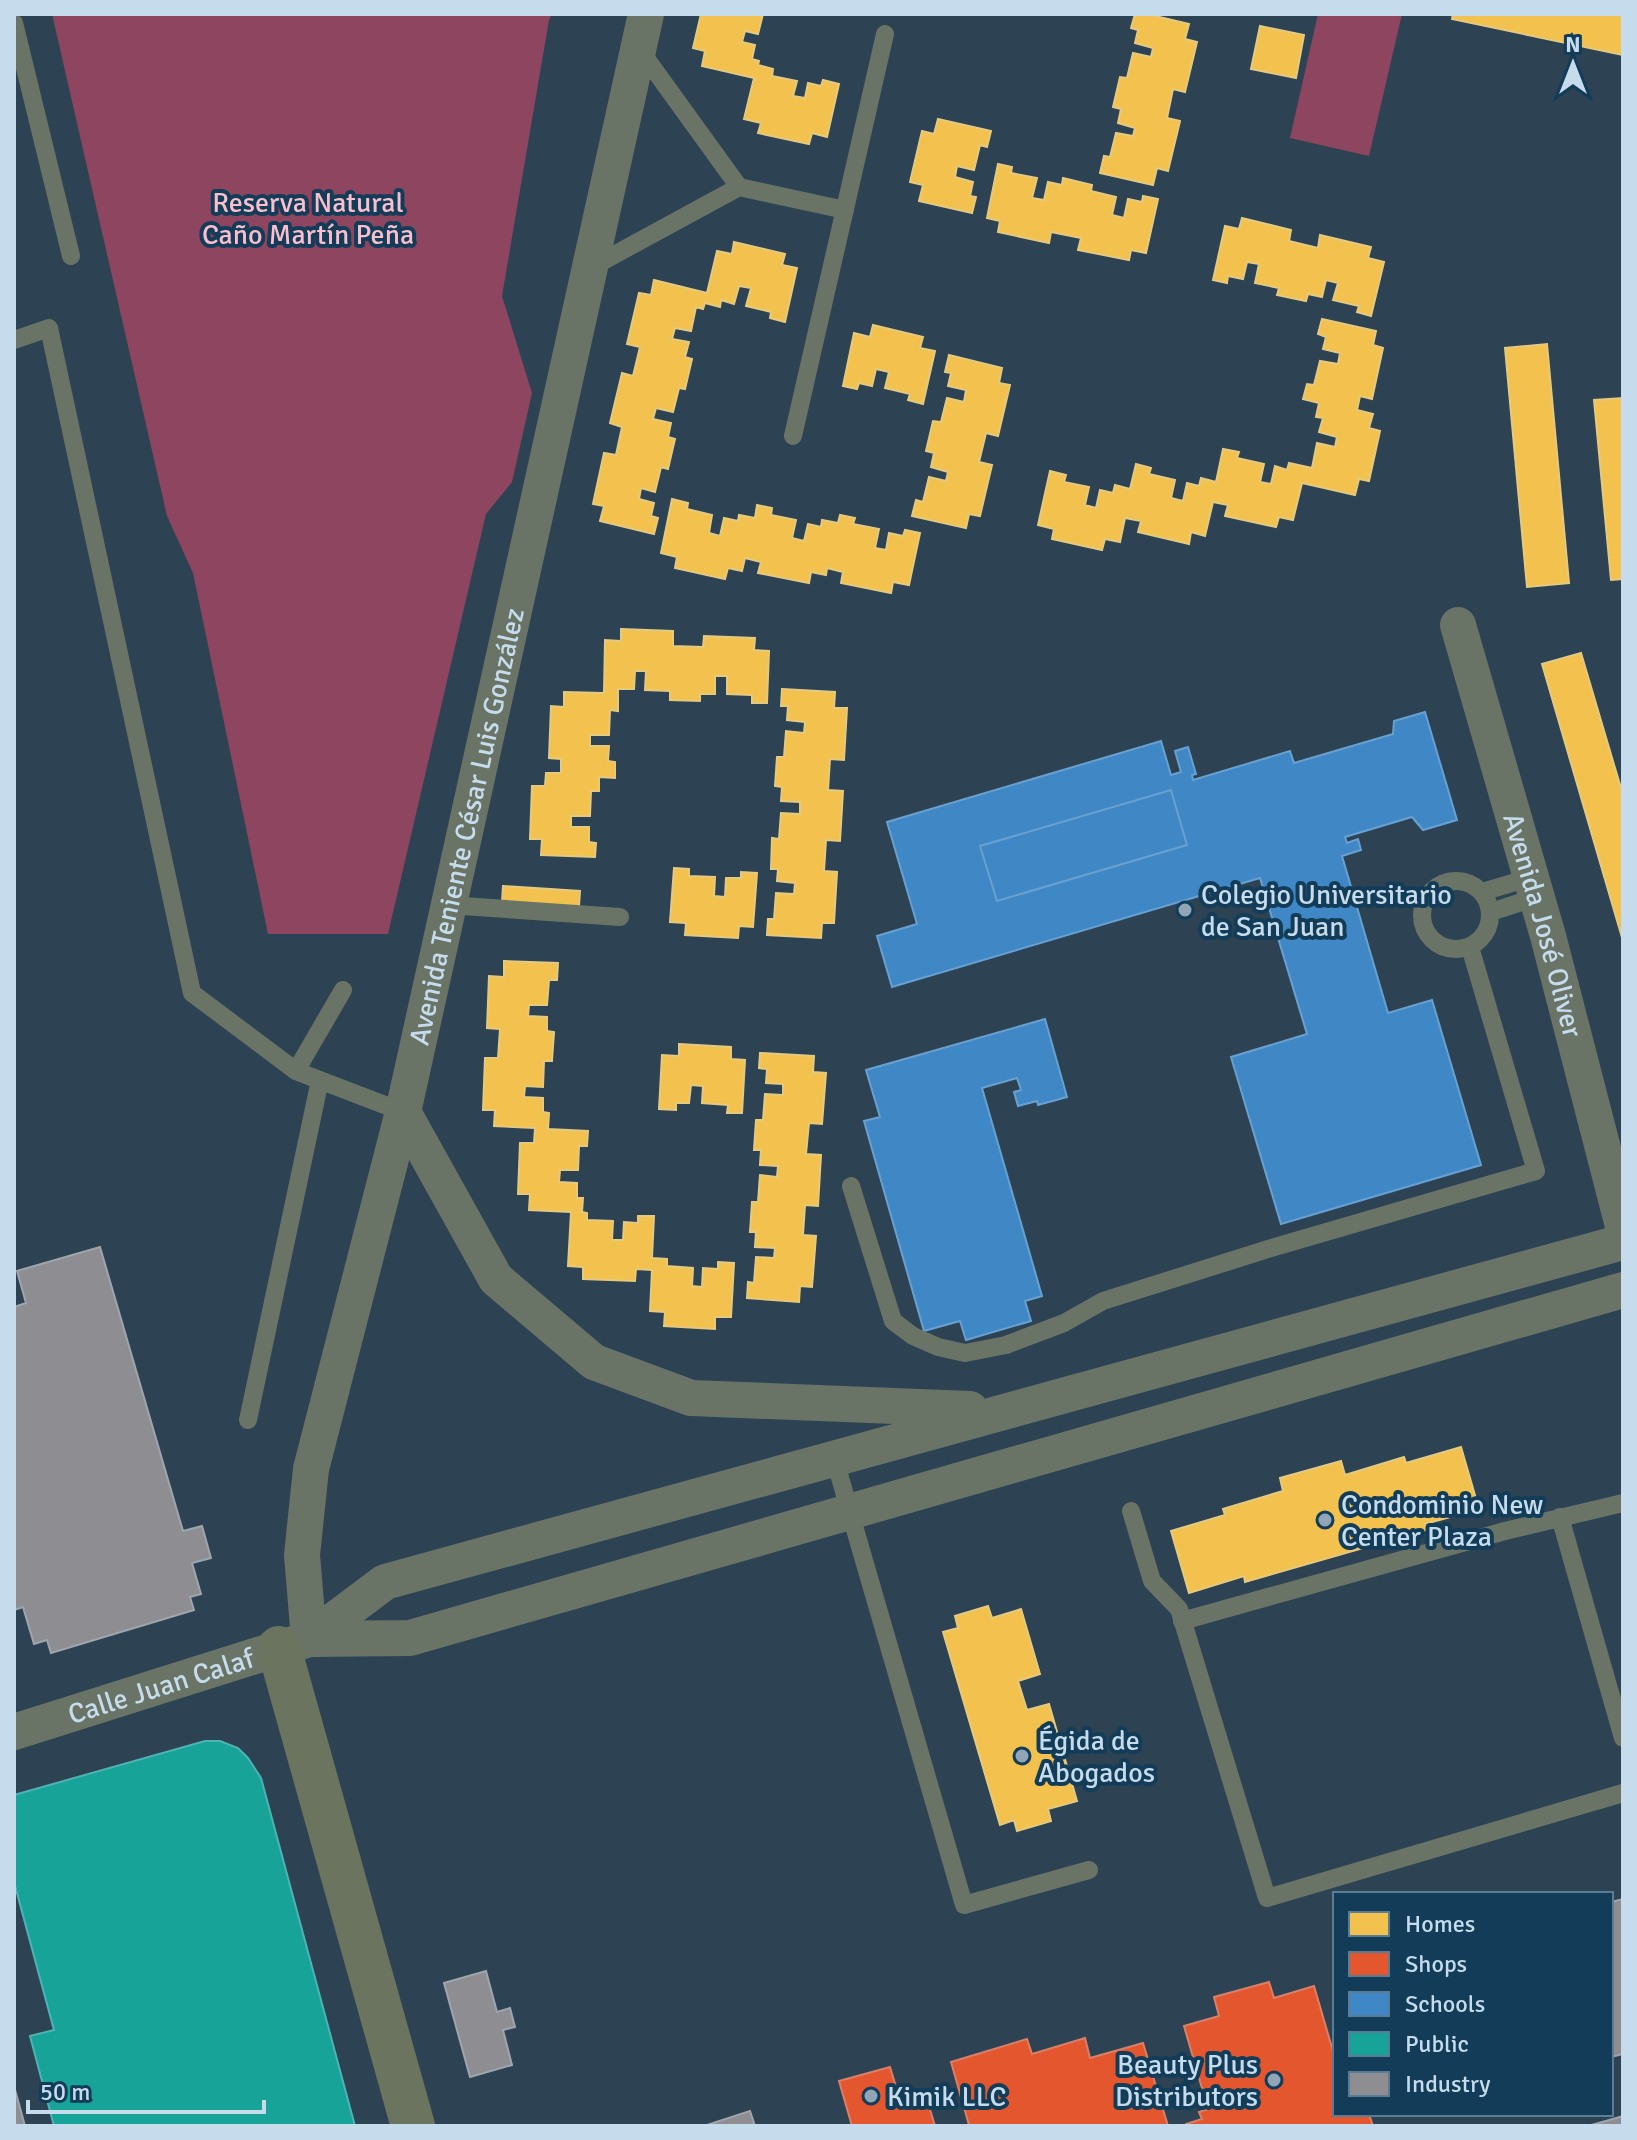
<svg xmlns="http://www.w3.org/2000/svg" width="1637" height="2140" viewBox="0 0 1637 2140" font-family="Signika,sans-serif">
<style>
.green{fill:#8e455f}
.homes{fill:#f2c14e;stroke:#e5c97e;stroke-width:2}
.shops{fill:#e4572e;stroke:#db7f67;stroke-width:2}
.schools{fill:#3f88c5;stroke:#68a1d1;stroke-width:2;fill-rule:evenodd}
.public{fill:#17a398;stroke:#4cb4b2;stroke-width:2}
.industry{fill:#8d8d92;stroke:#9ea5ad;stroke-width:2}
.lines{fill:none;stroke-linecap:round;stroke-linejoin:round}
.lane{stroke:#6a7466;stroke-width:18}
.street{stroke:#6a7466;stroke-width:36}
.secondary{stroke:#6a745f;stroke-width:44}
.poi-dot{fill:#90a6b7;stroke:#123c58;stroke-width:3}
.labels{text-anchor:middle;stroke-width:8;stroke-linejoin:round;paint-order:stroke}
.park-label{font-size:28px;fill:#fbbecd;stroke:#123c58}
.street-label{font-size:28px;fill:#c6dced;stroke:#123c58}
.poi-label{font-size:28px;fill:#c6dced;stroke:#123c58;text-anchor:start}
</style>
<rect width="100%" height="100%" fill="#2d4354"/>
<!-- green -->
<path class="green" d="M52,14H552L549,20L502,296L532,393L512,482L486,514L388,934H268L193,573L167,516Z
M1318,14H1402L1369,156L1290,138Z"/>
<!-- homes -->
<path class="homes" d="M701,14H763L758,34L745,31L742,42L755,45L752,59L759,61L758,65L773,69L772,76L797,81L793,96L805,98L808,83L821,86L823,80L839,84L827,137L812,133L809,144L758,133L761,123L744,119L754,78L702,66L705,51L693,48Z
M1135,14H1147L1189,24L1185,39L1197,42L1185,92L1173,89L1167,118L1180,121L1168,171L1157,168L1153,185L1100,173L1104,156L1110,157L1116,133L1133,136L1135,128L1118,123L1121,109L1113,107L1120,77L1127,78L1133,53L1151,57L1153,48L1135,43L1138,30L1131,28Z
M1453,14H1623V55L1452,19Z
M1260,26L1304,35L1296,78L1251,69Z
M938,119L991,131L987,147L980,145L974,170L957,166L955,177L973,182L970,196L976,197L972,213L919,201L923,185L910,182L922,131L934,134Z
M998,164L1012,167L1011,173L1037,178L1032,198L1044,200L1048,182L1062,185L1063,178L1092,185L1091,191L1116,197L1112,215L1124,218L1128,199L1142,202L1143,196L1158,199L1146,253L1131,250L1129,260L1078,250L1081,238L1051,232L1049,243L998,232L1000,221L987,218Z
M1242,218L1291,230L1289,241L1318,248L1320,235L1371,247L1368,258L1384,262L1371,316L1357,312L1359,306L1333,300L1338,283L1326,280L1322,297L1308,294L1306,301L1277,295L1279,288L1255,283L1259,264L1247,262L1243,279L1228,276L1227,283L1213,280L1225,226L1239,229Z
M734,242L785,254L782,265L797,268L785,322L770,318L771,312L746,306L751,288L739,286L734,304L721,300L720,307L705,303L703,309L696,307L691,331L675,328L672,339L689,342L685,357L692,359L685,389L679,388L673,412L656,408L653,419L671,423L668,437L675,439L668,469L661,467L655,492L641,488L639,499L654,503L651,516L658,518L654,534L600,521L604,506L593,504L604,453L616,455L622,427L610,423L622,373L633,376L640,347L627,344L639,293L651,295L654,280L707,293L717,251L732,254Z
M1322,319L1376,331L1373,345L1383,348L1372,399L1360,396L1357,410L1373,414L1369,428L1380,431L1369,481L1359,479L1355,495L1302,483L1293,520L1279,517L1276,527L1225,516L1228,505L1213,502L1205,536L1191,532L1189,544L1138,532L1141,521L1125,518L1120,542L1105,539L1102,550L1052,539L1054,529L1038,525L1050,471L1066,475L1064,482L1089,487L1085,505L1096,508L1100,490L1113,493L1115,485L1130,489L1136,464L1151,468L1149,474L1175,480L1171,498L1183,501L1187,483L1199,486L1201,478L1216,482L1223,449L1239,452L1237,458L1264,464L1260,482L1271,484L1275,466L1287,470L1289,463L1312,468L1317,443L1335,447L1337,437L1319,432L1323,418L1316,417L1319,403L1303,399L1307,384L1314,385L1320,361L1338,364L1340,353L1323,349L1326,337L1318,334Z
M873,325L923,337L920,348L935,351L923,404L908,400L910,394L885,388L889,372L876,369L872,386L859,383L857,389L843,386L854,333L870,337Z
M1547,344L1569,583L1527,587L1505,348Z
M949,355L1002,368L999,383L1010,385L998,436L986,433L979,462L992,465L980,516L969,514L966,528L912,516L916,500L923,502L929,477L946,481L948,472L931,467L934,453L926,451L933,421L941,422L947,398L964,402L966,390L948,386L951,373L945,372Z
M1623,398V579L1611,580L1594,400Z
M672,499L688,503L687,509L712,515L709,533L720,536L724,518L738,521L739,515L755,518L757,505L772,508L771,515L796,520L792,538L804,541L808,524L821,527L822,520L838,523L840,515L855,518L853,524L879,529L875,548L886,550L889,533L903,536L905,530L920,533L909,585L893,582L891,593L841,583L843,572L827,568L826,575L811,572L809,583L758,573L761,562L745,558L742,571L728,568L725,579L675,568L677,557L661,553Z
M621,629L673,631V646L703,647L704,636L755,638L754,650L769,651L767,703H752V695L727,694V676H715V694H700V701L670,700V691L645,690L646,671H635L634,689H618V711L610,710L609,735H590V746H609L608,761L615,762V778L599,777V791H591L590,816H571V827H589V842L596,843L595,857L541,855L542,839H530L532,786H545L546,773H561V759L549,758L551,706L564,707V692L604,693L605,640L621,641Z
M1581,653L1623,795V941L1542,664Z
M782,689L835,692L834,708H847L844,760L830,759L828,790L843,791L840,841L826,840L824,871L837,872L834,923H822L821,938L767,935L768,919H774L776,893L794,894L795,883L777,881L778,869H771L772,838L779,839L781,813L800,814V802L781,801L782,787L775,786L777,757H784L786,731L804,733L805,722L787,720L788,706H781Z
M674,868L689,869V876L715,877L714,896L725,897L726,878H741V872L757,873L753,927L739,926L738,938L685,935L686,923L670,922Z
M503,886L580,891L579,906L502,902Z
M504,961L558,963L557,980H549L547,1005H529L528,1016L547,1017V1031L554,1032L552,1061H544L543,1087L525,1086L524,1097L543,1098V1112L549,1113L548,1129L588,1131L587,1146H579L578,1170H560L559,1182L577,1183V1198H583L582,1212L587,1213V1220L613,1221L612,1240H623L624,1222L638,1223V1216H654L652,1258L667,1259V1266L693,1268L692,1286L702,1287L703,1268L718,1269V1262L734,1263L731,1317H715V1329L664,1326L665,1312L650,1311L652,1270L636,1269L635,1281L583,1279V1267L568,1266L571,1212L529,1210L530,1194H518L520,1143H534L535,1128L494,1126L495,1110H483L485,1058H498L500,1029L487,1028L489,976L504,977Z
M679,1044L731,1047V1059L745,1060L742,1113H727L728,1105L702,1103L703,1086L691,1085L689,1103H676V1110L659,1109L662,1055L679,1056Z
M760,1053L814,1056L813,1072L826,1073L822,1124L809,1123L806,1154L821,1155L818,1206L805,1205L803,1235L816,1236L812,1287L800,1286L799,1302L747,1298L748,1282L754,1283L756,1257L774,1258L775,1248L755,1247L756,1232H750L752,1202H758L760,1175L777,1177L778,1166L760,1165L761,1150H754L756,1120H763L765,1094L783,1095V1084L766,1083L767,1069L759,1068Z
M1461,1447L1479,1509L1425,1524L1426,1530L1245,1582L1244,1576L1189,1593L1171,1531L1225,1515L1223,1509L1283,1491L1280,1478L1341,1461L1345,1475L1404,1457L1406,1463Z
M988,1606L992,1618L1021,1609L1040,1674L1018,1681L1027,1710L1049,1704L1077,1801L1048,1809L1051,1821L1017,1831L1014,1820L1000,1825L943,1632L958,1628L955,1616Z"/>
<!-- shops -->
<path class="shops" d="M1269,1982L1274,1998L1314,1986L1335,2058V2114H1369L1373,2126H1186V2124L1202,2119L1199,2112L1208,2109L1184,2026L1219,2016L1214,1997Z
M1085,2038L1090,2058L1143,2043L1168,2126H967L969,2125L951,2062L1027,2039L1032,2054Z
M890,2067L900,2100L925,2093L935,2126H852L839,2081Z"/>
<!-- schools -->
<path class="schools" d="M1425,712L1457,820L1423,830L1412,817L1345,837L1347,843L1358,839L1361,850L1342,856L1388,1013L1432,1000L1481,1165L1281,1224L1231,1057L1307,1034L1260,878L892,987L877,936L917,924L887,822L1161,741L1171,775L1181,772L1175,751L1188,747L1196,774L1192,775L1193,780L1290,751L1294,763L1393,734L1394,721ZM1171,790L1187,845L997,901L980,846Z
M1171,790L1187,845L997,901L980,846Z
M1045,1019L1067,1097L1038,1105L1037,1101L1018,1106L1014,1092L1021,1090L1017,1078L982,1088L1042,1296L1025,1301L1031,1321L966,1340L960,1321L924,1331L864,1121L880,1117L866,1070Z"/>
<!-- public -->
<path class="public" d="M205,1741H220L238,1748L248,1758L261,1778L355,2126H54L30,2036L54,2030L14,1882V1795Z"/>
<!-- industry -->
<path class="industry" d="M100,1247L183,1531L202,1526L211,1558L192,1563L201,1594L190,1597L194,1610L51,1653L47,1640L34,1644L23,1607L14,1610V1307L26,1303L17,1271Z
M1623,1899V2054L1611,2057V1902Z
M486,1971L497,2012L510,2008L515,2027L503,2030L512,2065L470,2077L444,1983Z
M14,2086L25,2126H14Z
M750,2111L755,2126H707V2125Z
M1623,2116V2126H1588Z"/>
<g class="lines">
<!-- lane -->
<path class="lane" d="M14,23L71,256
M640,50L739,187
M592,267L739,187L845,210
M14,340L49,328L192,993L296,1071L403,1112
M793,436L885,34
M1422 915a34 34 0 1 1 68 0a34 34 0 1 1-68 0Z
M1482,892L1532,877
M448,905L620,917
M1491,912L1537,897
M296,1071L343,990
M851,1186L893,1321L913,1336L938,1347L965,1353L1006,1345L1064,1323L1103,1301L1268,1249L1536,1171L1470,947
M248,1420L320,1080
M834,1457L964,1905L1089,1870
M1131,1511L1152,1581L1179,1609L1267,1898L1623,1793
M1560,1517L1623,1738
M1182,1621L1505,1531L1623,1503"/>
<!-- street -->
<g class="street">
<path id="s1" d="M1458,625L1548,936L1623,1226"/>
<path d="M403,1112L496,1279L594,1362L691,1398L970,1409"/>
<path id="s2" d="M309,1639L302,1555L311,1469L403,1112L646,14"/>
<path d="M309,1639L385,1582L1623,1242"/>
<path id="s3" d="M14,1732L309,1639L410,1638L1623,1290"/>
</g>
<!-- secondary -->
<path class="secondary" d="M279,1648L413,2126"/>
</g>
<!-- markers -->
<g class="poi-dot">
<circle cx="1185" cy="910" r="8"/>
<circle cx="1325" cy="1520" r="8"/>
<circle cx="1022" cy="1756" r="8"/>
<circle cx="1274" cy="2080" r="8"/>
<circle cx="871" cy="2096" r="8"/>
</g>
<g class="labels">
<!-- park labels -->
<g class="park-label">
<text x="308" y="212">Reserva Natural<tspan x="308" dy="32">Caño Martín Peña</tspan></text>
</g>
<!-- street labels -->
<g class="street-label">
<text dy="10" stroke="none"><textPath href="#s2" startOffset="832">Avenida Teniente César Luis González</textPath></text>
<text dy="10" stroke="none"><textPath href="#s1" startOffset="312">Avenida José Oliver</textPath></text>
<text dy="10" stroke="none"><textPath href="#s3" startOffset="154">Calle Juan Calaf</textPath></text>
</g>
<!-- poi labels -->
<g class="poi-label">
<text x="1201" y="904">Colegio Universitario<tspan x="1201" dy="32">de San Juan</tspan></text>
<text x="1341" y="1514">Condominio New<tspan x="1341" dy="32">Center Plaza</tspan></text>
<text x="1038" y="1750">Égida de<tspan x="1038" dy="32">Abogados</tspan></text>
<text x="1258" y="2074" text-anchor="end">Beauty Plus<tspan x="1258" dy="32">Distributors</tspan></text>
<text x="887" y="2106">Kimik LLC</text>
</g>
</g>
<!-- border -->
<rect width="1637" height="2140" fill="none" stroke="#c6dced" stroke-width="32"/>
<!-- legend -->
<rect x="1333" y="1892" width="280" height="224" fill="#123c58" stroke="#5a7c94" stroke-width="2"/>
<rect x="1349" y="1912" width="40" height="24" fill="#f2c14e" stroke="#5a7c94" stroke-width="2"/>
<text x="1405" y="1932" font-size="24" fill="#c6dced">Homes</text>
<rect x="1349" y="1952" width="40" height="24" fill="#e4572e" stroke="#5a7c94" stroke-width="2"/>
<text x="1405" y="1972" font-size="24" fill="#c6dced">Shops</text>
<rect x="1349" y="1992" width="40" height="24" fill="#3f88c5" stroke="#5a7c94" stroke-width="2"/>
<text x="1405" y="2012" font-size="24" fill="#c6dced">Schools</text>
<rect x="1349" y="2032" width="40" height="24" fill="#17a398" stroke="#5a7c94" stroke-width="2"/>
<text x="1405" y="2052" font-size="24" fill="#c6dced">Public</text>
<rect x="1349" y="2072" width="40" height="24" fill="#8d8d92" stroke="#5a7c94" stroke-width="2"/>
<text x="1405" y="2092" font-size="24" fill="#c6dced">Industry</text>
<!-- north arrow -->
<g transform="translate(1573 64)" stroke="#123c58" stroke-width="6" paint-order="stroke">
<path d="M0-6L14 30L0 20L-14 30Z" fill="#c6dced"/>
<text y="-12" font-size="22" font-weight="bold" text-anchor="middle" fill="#c6dced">N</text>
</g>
<!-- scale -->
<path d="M28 2100v12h236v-12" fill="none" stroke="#c6dced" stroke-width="4"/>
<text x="40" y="2100" font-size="24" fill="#c6dced" stroke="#123c58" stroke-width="6" paint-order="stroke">50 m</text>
</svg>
